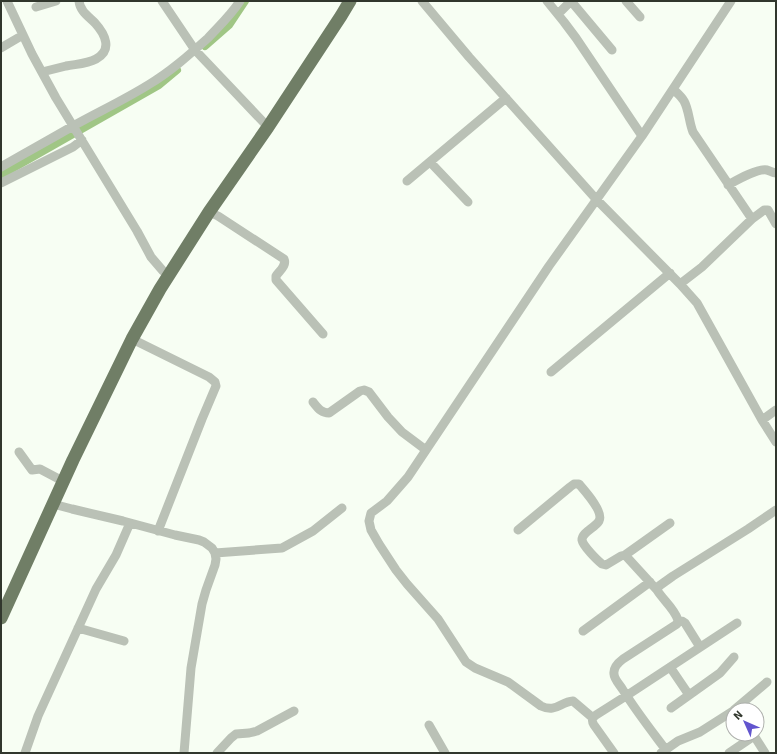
<svg xmlns="http://www.w3.org/2000/svg" width="777" height="754" viewBox="0 0 777 754" font-family="Signika,sans-serif">
<style>
.lines{fill:none;stroke-linecap:round;stroke-linejoin:round}
.canal{stroke:#a0c685;stroke-width:8}
.minor{stroke:#bac1b6;stroke-width:9}
.highway{stroke:#707e66;stroke-width:13}
</style>
<rect width="100%" height="100%" fill="#f7fef3"/>
<g class="lines">
<!-- canal -->
<path class="canal" d="M205,46L229,25L245,1
M1,175L159,85L177,70"/>
<!-- minor -->
<path class="minor" d="M7,1L32,54L56,98L137,231L151,257L163,271
M162,1L195,50L268,127
M422,1L469,57L596,199L680,284L697,303L762,420L776,442
M547,1L564,22L576,38L642,136
M571,1L612,50
M626,1L640,17
M36,7L56,1
M558,14L571,1
M1,48L23,35
M42,72C50,70 58,68 66,66C76,64 87,64 96,59C113,50 105,34 95,23C88,16 80,11 79,1
M673,89C677,93 681,96 684,101C689,110 689,122 693,132L752,219
M430,162L468,202
M1,167C25,153 49,140 73,126C98,112 124,100 148,85C170,72 189,55 208,38C219,26 231,15 240,1
M407,181L506,98
M1,183L73,147L82,140
M728,185C737,180 758,168 767,170C770,171 773,173 776,173
M209,212L218,216L284,259C287,266 279,271 276,276V280L323,334
M680,284L702,267L752,219L764,210H768L776,224
M132,339L209,377L215,382L216,386L202,419L158,531
M551,372L670,273
M313,402C318,408 321,413 329,413L360,391L364,390L369,392L388,417L402,432L426,450
M762,420L776,410
M19,452L32,470L40,469L57,478
M53,504L72,509L123,521L175,535L199,540L204,542L212,548L215,553L216,559L215,565L206,590L202,604L191,668L184,753
M518,530L570,487L574,484H579C585,491 604,512 599,521C595,528 582,532 582,540C583,546 597,560 602,564L606,565L621,556L625,555L657,590
M215,553L282,548L313,531L342,508
M625,555L670,523
M678,620L682,621L685,623L700,647
M78,628L124,641
M583,631L650,582
M670,667L689,695
M671,708L720,673L734,657
M734,710L767,682
M593,718L573,701C560,702 556,713 541,706L508,682L475,668L466,662L438,619L407,584L396,570L379,544L371,530L369,521L371,513L387,501L408,477L549,266L642,136L731,1
M429,725L445,753
M753,734L765,753
M666,750C651,730 636,711 623,690C620,685 614,679 614,674C613,667 619,662 623,659L677,624L678,620C674,608 663,600 657,590L659,586L673,576L748,529L776,510
M25,753L38,716L96,589L116,555L130,523
M217,753L231,738L236,734L249,733L257,731L294,711
M614,753L594,725C591,720 592,718 596,715L626,696L737,623
M661,753L678,741L700,732L733,711
M729,753L754,736"/>
<!-- highway -->
<path class="highway" d="M1,618L73,460L132,339L160,289L209,212L268,127L341,16L350,1"/>
</g>
<!-- border -->
<rect width="777" height="754" fill="none" stroke="#31372d" stroke-width="4"/>
<!-- north arrow -->
<g transform="translate(745 722) rotate(315)"><circle r="19" fill="#ffffff" stroke="#adafab"/>
<path d="M0-3L7 15L0 10L-7 15Z" fill="#6255ce"/>
<text y="-6" font-size="11" font-weight="bold" text-anchor="middle" fill="#31372d">N</text>
</g>
</svg>
